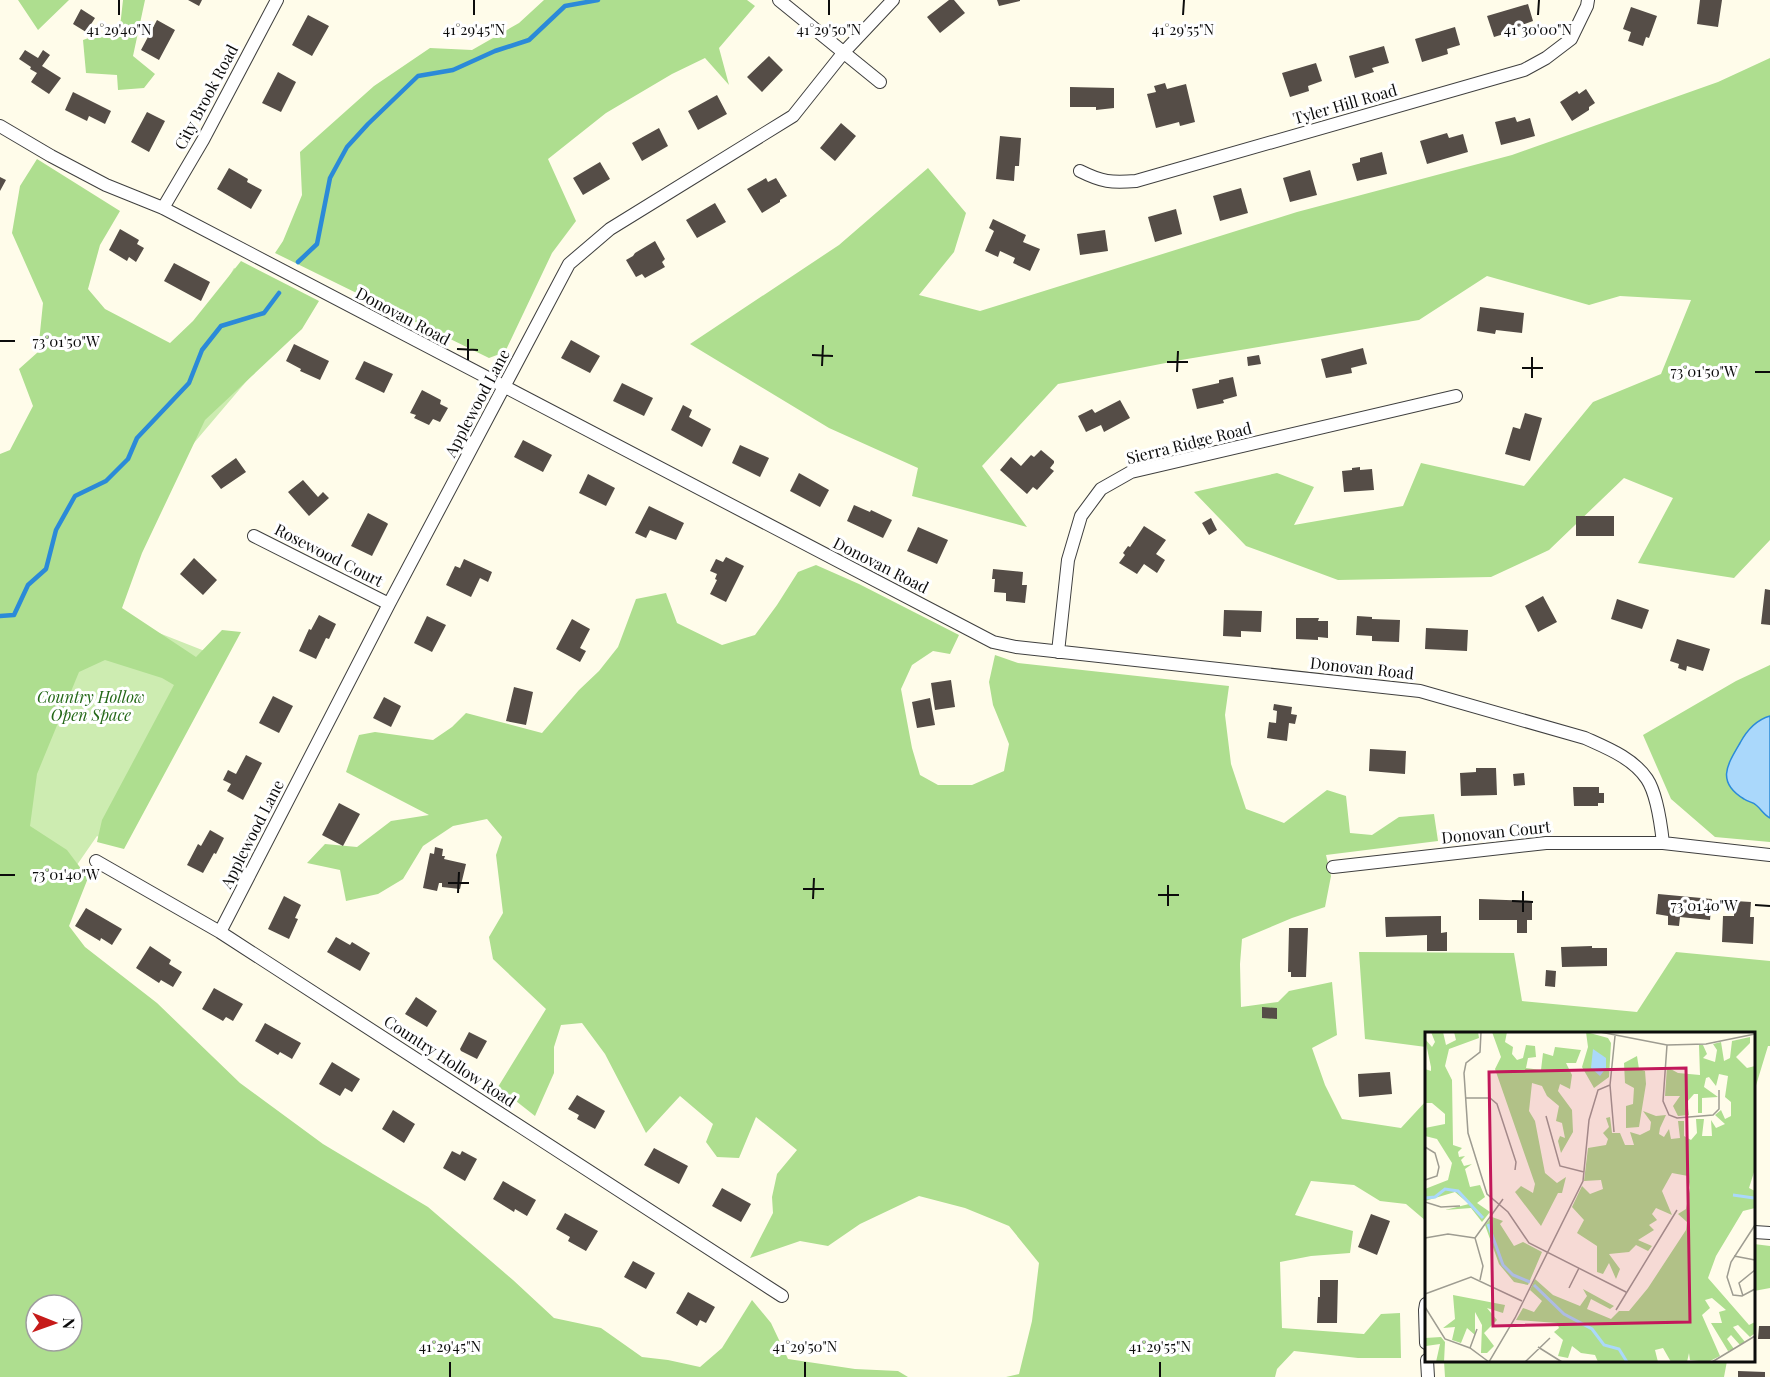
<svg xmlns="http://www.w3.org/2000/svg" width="1770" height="1377" viewBox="0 0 1770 1377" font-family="'Playfair Display',serif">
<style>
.green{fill:#cdecb1}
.forest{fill:#aede8f;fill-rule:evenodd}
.water{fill:#aad8fb;stroke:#2b8ad8;stroke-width:1.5}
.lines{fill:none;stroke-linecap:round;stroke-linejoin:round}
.stream{stroke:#2b8ad8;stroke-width:4.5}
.building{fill:#554d47}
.minor-casing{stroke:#3f3f3f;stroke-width:14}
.minor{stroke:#fff;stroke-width:12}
.ticks{fill:none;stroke:#0c0c0c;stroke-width:2}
.labels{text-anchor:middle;stroke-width:6;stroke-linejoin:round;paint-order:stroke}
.street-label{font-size:16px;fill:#0c0c0c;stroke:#fff}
.park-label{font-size:16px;font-style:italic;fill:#246818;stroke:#fff}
.inset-river{fill:none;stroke:#aad8fb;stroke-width:3}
.inset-road{fill:none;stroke:#9e9c91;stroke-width:1.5}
.view{fill:#c2185b;fill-opacity:0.15;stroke:#c2185b;stroke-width:3}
.inset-edge{fill:none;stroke:#0c0c0c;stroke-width:3}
.ticks-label{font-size:15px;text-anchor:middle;fill:#0c0c0c;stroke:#fff;stroke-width:6;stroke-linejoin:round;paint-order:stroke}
</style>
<rect width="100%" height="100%" fill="#fffcea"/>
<!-- green -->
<path class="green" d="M234,268L312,304L188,450L103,611L220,657L118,847L97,836L70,875L0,991V576L169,383Z"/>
<!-- forest -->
<path class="forest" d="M18,0H69L38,30Z
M123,0H145L133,56L155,74L144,88L118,90L117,75L86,73L83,40L120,27Z
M544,0H747L755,6L719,48L729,85L705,58L672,74L606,113L548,159L576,221L552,253L505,352L489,358L275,253L283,241L302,195L300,152L374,86L430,48L472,50L519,23Z
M1770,58V540L1734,578L1638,563L1673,498L1624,478L1549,550L1491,577L1338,580L1246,546L1194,492L1277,473L1314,487L1294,525L1403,506L1421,463L1524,486L1593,402L1661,374L1691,300L1620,296L1589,305L1487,276L1419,320L1181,360L1058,384L982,466L1027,527L912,496L918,468L829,428L690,344L839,245L928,168L966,213L954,252L919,295L980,311L1297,212L1512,155L1718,82Z
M37,159L120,211L100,245L88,289L105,309L170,343L193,321L241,261L319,301L302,329L205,420L142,553L122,608L196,657L222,630L241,632L124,849L97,842L102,820L174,685L162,678L105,660L79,672L37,774L30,826L67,850L88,878L69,926L85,947L157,1003L240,1083L323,1144L428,1207L513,1280L554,1318L601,1328L642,1357L668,1360L700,1367L722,1348L752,1300L771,1323L788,1359L855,1369L898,1371L908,1377H0V454L10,450L33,406L19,369L38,352L43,303L12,233L20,186ZM36,1305H72V1341H36Z
M816,565L859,584L959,635L950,654L933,651L912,665L901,689L912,748L920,775L938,785H972L1004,771L1009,744L993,705L989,682L995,655L1018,663L1229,686L1225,715L1231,764L1246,809L1284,823L1327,790L1346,796L1350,833L1372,835L1399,817L1434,814L1438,841L1326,855L1331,876L1325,907L1292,918L1242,939L1240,964L1241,1007L1278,1002L1289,991L1332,982L1337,1035L1312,1048L1325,1085L1342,1119L1401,1128L1426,1101V1221L1406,1204L1380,1201L1354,1185L1311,1181L1295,1215L1353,1231L1350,1253L1311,1256L1280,1262L1282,1328L1364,1334L1381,1314L1400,1313L1401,1358H1358L1294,1351L1277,1369L1275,1377H1006L1019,1374L1032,1321L1039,1263L1009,1226L965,1208L919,1196L860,1224L828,1246L800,1241L750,1258L773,1213L772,1197L777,1174L797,1150L756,1117L739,1158L717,1157L706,1142L713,1124L680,1096L646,1133L605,1054L582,1023L561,1025L554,1047V1073L535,1116L498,1087L546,1009L493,959L489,937L503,913L496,855L502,837L487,819L453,826L423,846L403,879L378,894L346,901L340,870L307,863L325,844L357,847L391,821L429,815L346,772L359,735L375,732L433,740L452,727L466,713L542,733L579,690L599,671L618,647L636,599L666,593L677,623L722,645L755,635L777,605L798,572Z
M1770,665V842L1715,837L1671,799L1643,735L1736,681Z
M1359,952L1514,953L1522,1001L1637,1012L1676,952L1770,961V1046H1768L1754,1092V1034H1426V1047L1365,1039Z
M1754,1244L1770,1246V1288L1754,1291Z
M1444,1361V1360L1727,1361L1724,1377H1445Z"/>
<!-- water -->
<path class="water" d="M1770,716V818C1764,815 1761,809 1756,805C1753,802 1748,802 1744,799C1716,782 1727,765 1740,743C1747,730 1756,720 1770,716Z"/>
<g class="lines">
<!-- stream -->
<path class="stream" d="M298,262L317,244L330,178L347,147L368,124L418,76L453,70L495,51L529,40L565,6L598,0
M0,616L14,615L28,585L46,569L56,530L75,496L106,481L128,459L137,438L189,383L202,350L221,326L264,313L279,293"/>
</g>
<!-- building -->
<path class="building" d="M188,0H202L199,6Z
M949,0H954L965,13L940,33L927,17Z
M997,0H1020V1L999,6Z
M1700,0H1722L1718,27L1697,24Z
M1528,4L1533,21L1519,26L1520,29L1494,37L1487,16Z
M1631,7L1657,16L1649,38L1646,37L1643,46L1628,41L1631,32L1623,29Z
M81,9L95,18L86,32L73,24Z
M308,15L329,26L312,56L292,45Z
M157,20L175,30L159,60L141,50Z
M1455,27L1460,45L1447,49L1448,54L1422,62L1415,39Z
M1384,46L1389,63L1372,68L1374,72L1355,78L1349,56Z
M25,50L38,58L43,50L50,55L42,66L61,78L49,94L31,82L37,73L30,69L31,67L19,59Z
M769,56L783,70L762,92L747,77Z
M1316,63L1322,81L1308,86L1309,91L1290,97L1282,73Z
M278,72L296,82L281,112L262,103Z
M1165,83L1167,89L1186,84L1195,122L1180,126L1179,122L1156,128L1147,94L1156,92L1154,86Z
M1070,87L1114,88V108L1096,110V107H1070Z
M1586,89L1595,103L1589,107V110L1572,121L1560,102L1577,91L1579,94Z
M73,92L111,111L105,124L89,116L87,121L65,110Z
M717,95L727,114L698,130L688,111Z
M147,112L165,121L149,152L131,142Z
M1515,117L1517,122L1530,118L1535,136L1501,145L1495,122Z
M841,123L856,136L835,161L820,148Z
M659,128L668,146L642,161L632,143Z
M1447,133L1449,138L1463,134L1468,152L1427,164L1420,141Z
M1000,136L1021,138L1019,166H1015L1014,181L996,179Z
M1382,152L1387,174L1357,181L1352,164L1360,162V158Z
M600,162L610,179L583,195L573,178Z
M229,168L248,179L247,182L262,190L251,209L217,189Z
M1310,170L1317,195L1290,202L1283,178Z
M0,177L6,180L0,191Z
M766,178L768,182L776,178L787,196L780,200V202L762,213L747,189Z
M1241,188L1248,213L1220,221L1213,196Z
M715,203L726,222L697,238L686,220Z
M1176,209L1182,234L1155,242L1148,217Z
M993,219L1026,235L1023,242L1040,249L1030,271L1013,263L1015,258L1000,251L998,257L985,251L994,231L989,228Z
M120,229L139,240L137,244L144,248L136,262L129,257L127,261L109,250Z
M1105,230L1108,251L1080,255L1077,234Z
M655,241L665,259L662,262L665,267L645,278L642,274L636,277L626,260L633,256L635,253Z
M174,263L210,282L201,301L164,281Z
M1480,307L1524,313L1522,333L1496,330L1495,334L1477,331Z
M571,340L600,356L590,373L561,358Z
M294,344L329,361L320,380L300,371L301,369L286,361Z
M1363,348L1367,364L1351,368L1352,373L1326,378L1321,359Z
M1259,355L1261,364L1248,366L1247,357Z
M364,361L393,374L384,393L355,379Z
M1233,377L1237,396L1223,400L1224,403L1197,409L1192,389L1219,383V380Z
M622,383L653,398L644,416L613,401Z
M422,390L441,400L440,404L448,408L440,422L433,419L429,425L414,418L416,415L410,413Z
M1120,400L1130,418L1104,432L1101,425L1086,432L1078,416L1092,409L1095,413Z
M683,405L692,410L689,417L711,429L702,447L671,430Z
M1525,413L1542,418L1530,461L1505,454L1513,427L1520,429Z
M523,440L552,455L543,472L514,457Z
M740,445L769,458L760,477L732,463Z
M1041,450L1054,461V463L1050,468L1054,471L1037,490L1033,487L1027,494L1000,470L1011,457L1021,466L1031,455L1034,457Z
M236,458L246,472L221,489L211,476Z
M1360,467V470L1372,469L1374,490L1344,492L1342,471L1352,470V468Z
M799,473L829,490L820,507L790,491Z
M588,474L615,488L606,506L579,493Z
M303,480L318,497L323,492L329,498L309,516L288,492Z
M854,505L870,512L871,510L892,520L883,538L847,521Z
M649,506L684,523L676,540L650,530L646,538L635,533Z
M368,513L387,523L388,524L372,556L351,546Z
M1576,516H1614V536H1576Z
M1211,518L1217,530L1209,535L1202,523Z
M1144,526L1166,540L1156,554L1165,560L1157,573L1144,564L1137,574L1119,563L1125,555L1123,553L1128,546L1130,547Z
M918,527L948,540L937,564L907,551Z
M726,557L744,566L726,602L710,594L717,580L715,579L717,574L710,571L716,559L723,562Z
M194,558L217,580L203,595L180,574Z
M464,559L492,572L488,582L480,578L471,597L446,585L455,566L460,568Z
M993,569L1023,572L1022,585H1027L1025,603L1006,601V593L994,592L995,579H992Z
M1765,589L1770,590V625L1761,624Z
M1543,596L1557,622L1538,632L1525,606Z
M1617,599L1649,610L1642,629L1611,619Z
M1224,610L1262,611L1261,632L1241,631V637L1223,636Z
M319,615L336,624L329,639L326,638L316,659L299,651L309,629L311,630Z
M427,616L446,625L432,652L414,643Z
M1357,616L1372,617V619L1400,620L1399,642L1372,641V636L1356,635Z
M1296,618H1319L1318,621H1328V638L1318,637V640L1296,639Z
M572,619L590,629L580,648L586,651L580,662L556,649Z
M1426,628L1468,630L1467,651L1425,649Z
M1677,639L1710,649L1703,671L1687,666L1686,671L1678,668L1679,664L1670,661Z
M951,680L955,707L935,710L931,683Z
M514,687L533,692L526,725L506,721Z
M273,696L293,706L279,733L259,723Z
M384,697L401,706L391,727L373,718Z
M930,698L935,725L917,728L912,702Z
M1274,704L1292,707L1291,714L1297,715L1295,724L1289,723L1287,741L1267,738L1269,722L1276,723L1277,711L1273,710Z
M1370,749L1406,751L1405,774L1369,771Z
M246,755L262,763L243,800L227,791L231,784L223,780L228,770L236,774Z
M1476,768H1496L1497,795L1461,796L1460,773L1476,772Z
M1524,773L1525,785L1514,786L1513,774Z
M1573,787H1599V793H1604V803H1598V806H1574Z
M339,803L360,814L343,846L322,835Z
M210,830L224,838L216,854L214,853L203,873L187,865L198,844L201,846Z
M435,847L443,849L442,856H445L444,859L466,864L460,889L442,887V883H439L437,891L423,888L430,853L434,854Z
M1658,894L1712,899L1710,920L1680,917L1679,926L1668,925V916L1656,914Z
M284,896L301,905L295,918L298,919L289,939L268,929Z
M1479,899L1532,901V920H1527V933H1517V920H1479Z
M1735,901L1751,902L1750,917H1754L1753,944L1722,942L1723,916H1734Z
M86,908L122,929L112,945L101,938L100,941L75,926Z
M1441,916V933L1447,932V951H1427V935L1386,937L1385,917Z
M1289,928H1308L1306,977H1291V972H1288Z
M336,937L350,945L352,942L370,953L360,971L327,952Z
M150,946L171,960L169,964L182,972L173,987L161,980L159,983L136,968Z
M1592,946V948H1607V966L1562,967L1561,947Z
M1546,970L1556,971L1555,987L1545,986Z
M214,988L243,1004L233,1021L226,1017L223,1021L202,1009Z
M416,997L437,1011L427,1027L405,1014Z
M1262,1007L1277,1008V1019L1262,1018Z
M265,1023L301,1043L292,1059L280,1052L278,1055L255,1041Z
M469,1032L487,1041L477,1059L461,1051L460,1049Z
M332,1062L360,1079L352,1092L345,1088L340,1096L319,1084Z
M1390,1072L1392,1094L1359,1097L1358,1074Z
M577,1095L605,1111L595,1129L577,1119L579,1115L568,1109Z
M393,1110L415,1124L404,1143L382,1129Z
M654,1148L688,1166L679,1184L644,1165Z
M452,1151L460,1155L462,1151L477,1159L465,1181L443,1168Z
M503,1181L536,1200L527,1216L515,1209L514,1212L493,1199Z
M722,1188L751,1204L741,1222L712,1206Z
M565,1213L598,1231L586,1251L568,1241L570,1237L556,1229Z
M1371,1214L1390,1221L1377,1255L1358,1247Z
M633,1261L655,1273L646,1289L624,1277Z
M1320,1280H1338L1337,1323H1317L1318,1297H1320Z
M688,1292L715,1307L706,1323L700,1320L697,1326L676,1313Z
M1759,1326H1770V1339H1758Z
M1738,1371L1765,1372V1377H1738Z"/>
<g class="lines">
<defs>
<path id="minor" d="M779,0L880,82
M0,126L51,156L106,185L163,208L993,642L1016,647L1420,691L1585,738C1607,748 1633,758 1647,779C1657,794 1661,825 1663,843L1770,855
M1080,171C1102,182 1111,183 1136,181L1524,70L1546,58L1571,39L1587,6L1588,0
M163,208L203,140L277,0
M254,536L389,604
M1058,652L1068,560L1081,516L1101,489L1131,472L1456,396
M96,861L220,932L782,1296
M1333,867L1546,843H1663
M220,932L389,604L569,264L610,229L793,116L844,52L893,0
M1754,1232L1770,1233
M1426,1304L1425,1310L1426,1343
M1427,1360L1428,1377"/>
</defs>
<!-- minor casing -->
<use href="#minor" class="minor-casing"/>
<!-- minor -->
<use href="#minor" class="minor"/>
</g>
<!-- ticks -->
<path class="ticks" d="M119,15V0M474,15V0M829,15V0M1183,15L1184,0M1538,15L1539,0M0,341H15M457,349L478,350M812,355L833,356M468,360V339M1167,362H1188M822,366L823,345M1522,368H1543M1177,372L1178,351M1755,372H1770M1532,378V357M0,875H15M448,883H469M803,889H824M458,893L459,872M1158,895H1179M813,899L814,878M1512,901L1533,902M1755,905L1770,906M1168,906V885M1523,912V891M450,1377V1362M805,1377V1362M1160,1377V1362"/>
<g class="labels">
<!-- street labels -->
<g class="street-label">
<text transform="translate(206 97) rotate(-62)" y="6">City Brook Road</text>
<text transform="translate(1345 104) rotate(-16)" y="6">Tyler Hill Road</text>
<text transform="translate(403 316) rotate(28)" y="6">Donovan Road</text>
<text transform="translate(477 403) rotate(-62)" y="6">Applewood Lane</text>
<text transform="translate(1189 443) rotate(-14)" y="6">Sierra Ridge Road</text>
<text transform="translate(329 555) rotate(27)" y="6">Rosewood Court</text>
<text transform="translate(881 565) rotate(27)" y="6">Donovan Road</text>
<text transform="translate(1362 668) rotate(6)" y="6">Donovan Road</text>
<text transform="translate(1496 832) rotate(-6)" y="6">Donovan Court</text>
<text transform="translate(252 834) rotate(-63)" y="6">Applewood Lane</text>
<text transform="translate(450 1061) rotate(33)" y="6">Country Hollow Road</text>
</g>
<!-- park labels -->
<g class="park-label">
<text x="91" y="703">Country Hollow<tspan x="91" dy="18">Open Space</tspan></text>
</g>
</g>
<!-- overview -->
<g transform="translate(1425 1032)">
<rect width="330" height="330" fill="#fffcea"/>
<path d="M6,0H18L21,13L31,8L29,0H53L54,6L24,17L20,34L27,48L28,113L37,116L33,120L34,125L40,124L36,128L39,134L47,132L40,137L45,155L55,153L60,165L52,171L65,180L57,190L46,176L20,178L44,172L30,160L0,169V157L23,148L27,131L12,107L0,104V96L20,92V82L7,71H0V37L6,39V35L0,7L7,15L10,10ZM67,0H82L80,10L88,15L87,22L92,28L98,26L101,13L110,14L111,25L103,26L101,36L116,38L118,21L128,24L130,15L156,18L151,31H141L147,43L145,57L135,52L133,59L147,78L148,100L136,121L133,109L135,104L140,106L137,91L131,89L134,74L122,64L117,54L107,51L104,79L110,89L120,141L132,151L141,145L137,161H133L116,194L90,160L96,154L108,161L110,152L70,37L76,25ZM161,0L183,6L186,11L184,45L169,56L157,35L163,15ZM325,5V11L311,25L322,36L330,34V137L324,156L330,159V176L318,179L291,224L283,246L324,293L330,290V301L325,305L313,293L308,295L320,310L315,313L306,303L302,307L309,317L303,319L286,291H297L294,280L301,278L287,266L280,268L285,276L277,283L295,324L283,330L265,328L264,321L262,330H246L238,316L230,318L233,330H173L170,323L156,321L147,314L143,326L133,324L138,308L129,300L134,296L132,291L91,288L98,276L109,280L117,269L105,258L110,247L128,263L155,274L162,264L158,257L189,274L185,277L166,267L162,277L186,287L194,279H204L223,256L261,198L262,190L253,182L261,177L265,156L263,144L247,141L237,159L247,183L231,176L227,182L232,188L224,193L229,198L213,208L227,214L223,219L211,213L204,220L184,222L195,237L191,247L184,231L178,242L172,240V214L152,201L159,188L147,175L157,154L165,162L178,157L176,148L159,149L163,116L181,113L183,107L178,101L184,95L181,86L185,85L187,101H195L200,113H209L205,100L215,103L225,98L226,90L218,79L231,84L241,83L235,96L234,102L239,105L244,97L246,107L255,106L253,89H259V104L266,108L272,101L271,87H279L277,104H287L286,88L291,96L300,92L290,83L296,78L300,87L306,84V70L300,65L303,44L294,42L291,54L284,45L281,46L279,55L293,65L277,66V81H273V62H269L262,70L264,83L253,84L248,74L255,64H240L242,35L253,41L275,43L274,13H278L282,22L278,26L290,30L292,18L288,12L296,10L299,29L305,26L307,9ZM212,24L214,37L220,39L221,52L214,95L201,96V74L208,72L209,56L200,51L199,31ZM67,185L78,189L75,192L89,214L98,210L117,220L103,253L89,250L74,232L60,193ZM28,263L80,273L78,281L62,276L72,288L59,301L69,314L62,321H56L57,293L50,280V303L42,296L36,311L27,308L30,295L18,296L30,287ZM16,305L20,310L19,330H11L15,312L1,314L0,306Z" fill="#aede8f"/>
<path d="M168,17L181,26V36L175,44L166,36Z" fill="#aad8fb"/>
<path class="inset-river" d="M308,163L329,166M0,166L10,165L20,157L33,159L58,186M63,192L78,233L88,243L105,250M109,253L139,282L167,297L179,313L194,317L202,330"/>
<path class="inset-road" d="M56,0L55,20L41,31L39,41L43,101L62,162L83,180L104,211L201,260M175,0L242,13L281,12L330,2M242,13L238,69L244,83L252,86L288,83L294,77V58M185,53L189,100M41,66H65L72,72L91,130L90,138M121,84L135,134L159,140M0,115L10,121L14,135L12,144L0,148M0,170L16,175L35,174M330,193L306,230L302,245L308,263L317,264L330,257M0,206L23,202L50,206M309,224L330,228M55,248L58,234L50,206L78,167M144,256L154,236M0,262L46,245L97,269M318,264L314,251L330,238M0,275L20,307L45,316L64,330L90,286L158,149L164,88L173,58L185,53L190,4M191,278L252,178M113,315L137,330M45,316L52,297M100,330L125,306M287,330L330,304"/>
<path class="view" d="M261,36L265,290L68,294L64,40Z"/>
<rect width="330" height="330" class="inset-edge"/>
</g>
<g class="ticks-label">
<text x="119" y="35">41°29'40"N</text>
<text x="474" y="35">41°29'45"N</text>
<text x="829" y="35">41°29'50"N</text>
<text x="1183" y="35">41°29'55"N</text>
<text x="1538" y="35">41°30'00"N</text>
<text x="66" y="347">73°01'50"W</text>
<text x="1704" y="377">73°01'50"W</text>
<text x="66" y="880">73°01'40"W</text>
<text x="1704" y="911">73°01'40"W</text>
<text x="450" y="1352">41°29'45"N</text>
<text x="805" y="1352">41°29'50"N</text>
<text x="1160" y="1352">41°29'55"N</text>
</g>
<!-- north arrow -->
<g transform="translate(54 1323) rotate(91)"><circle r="28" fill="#ffffff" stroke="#9e9e9e" stroke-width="1.5"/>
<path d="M0-4.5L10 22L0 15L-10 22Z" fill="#c61a19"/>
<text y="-9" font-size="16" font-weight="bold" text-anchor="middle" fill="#0c0c0c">N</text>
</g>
</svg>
